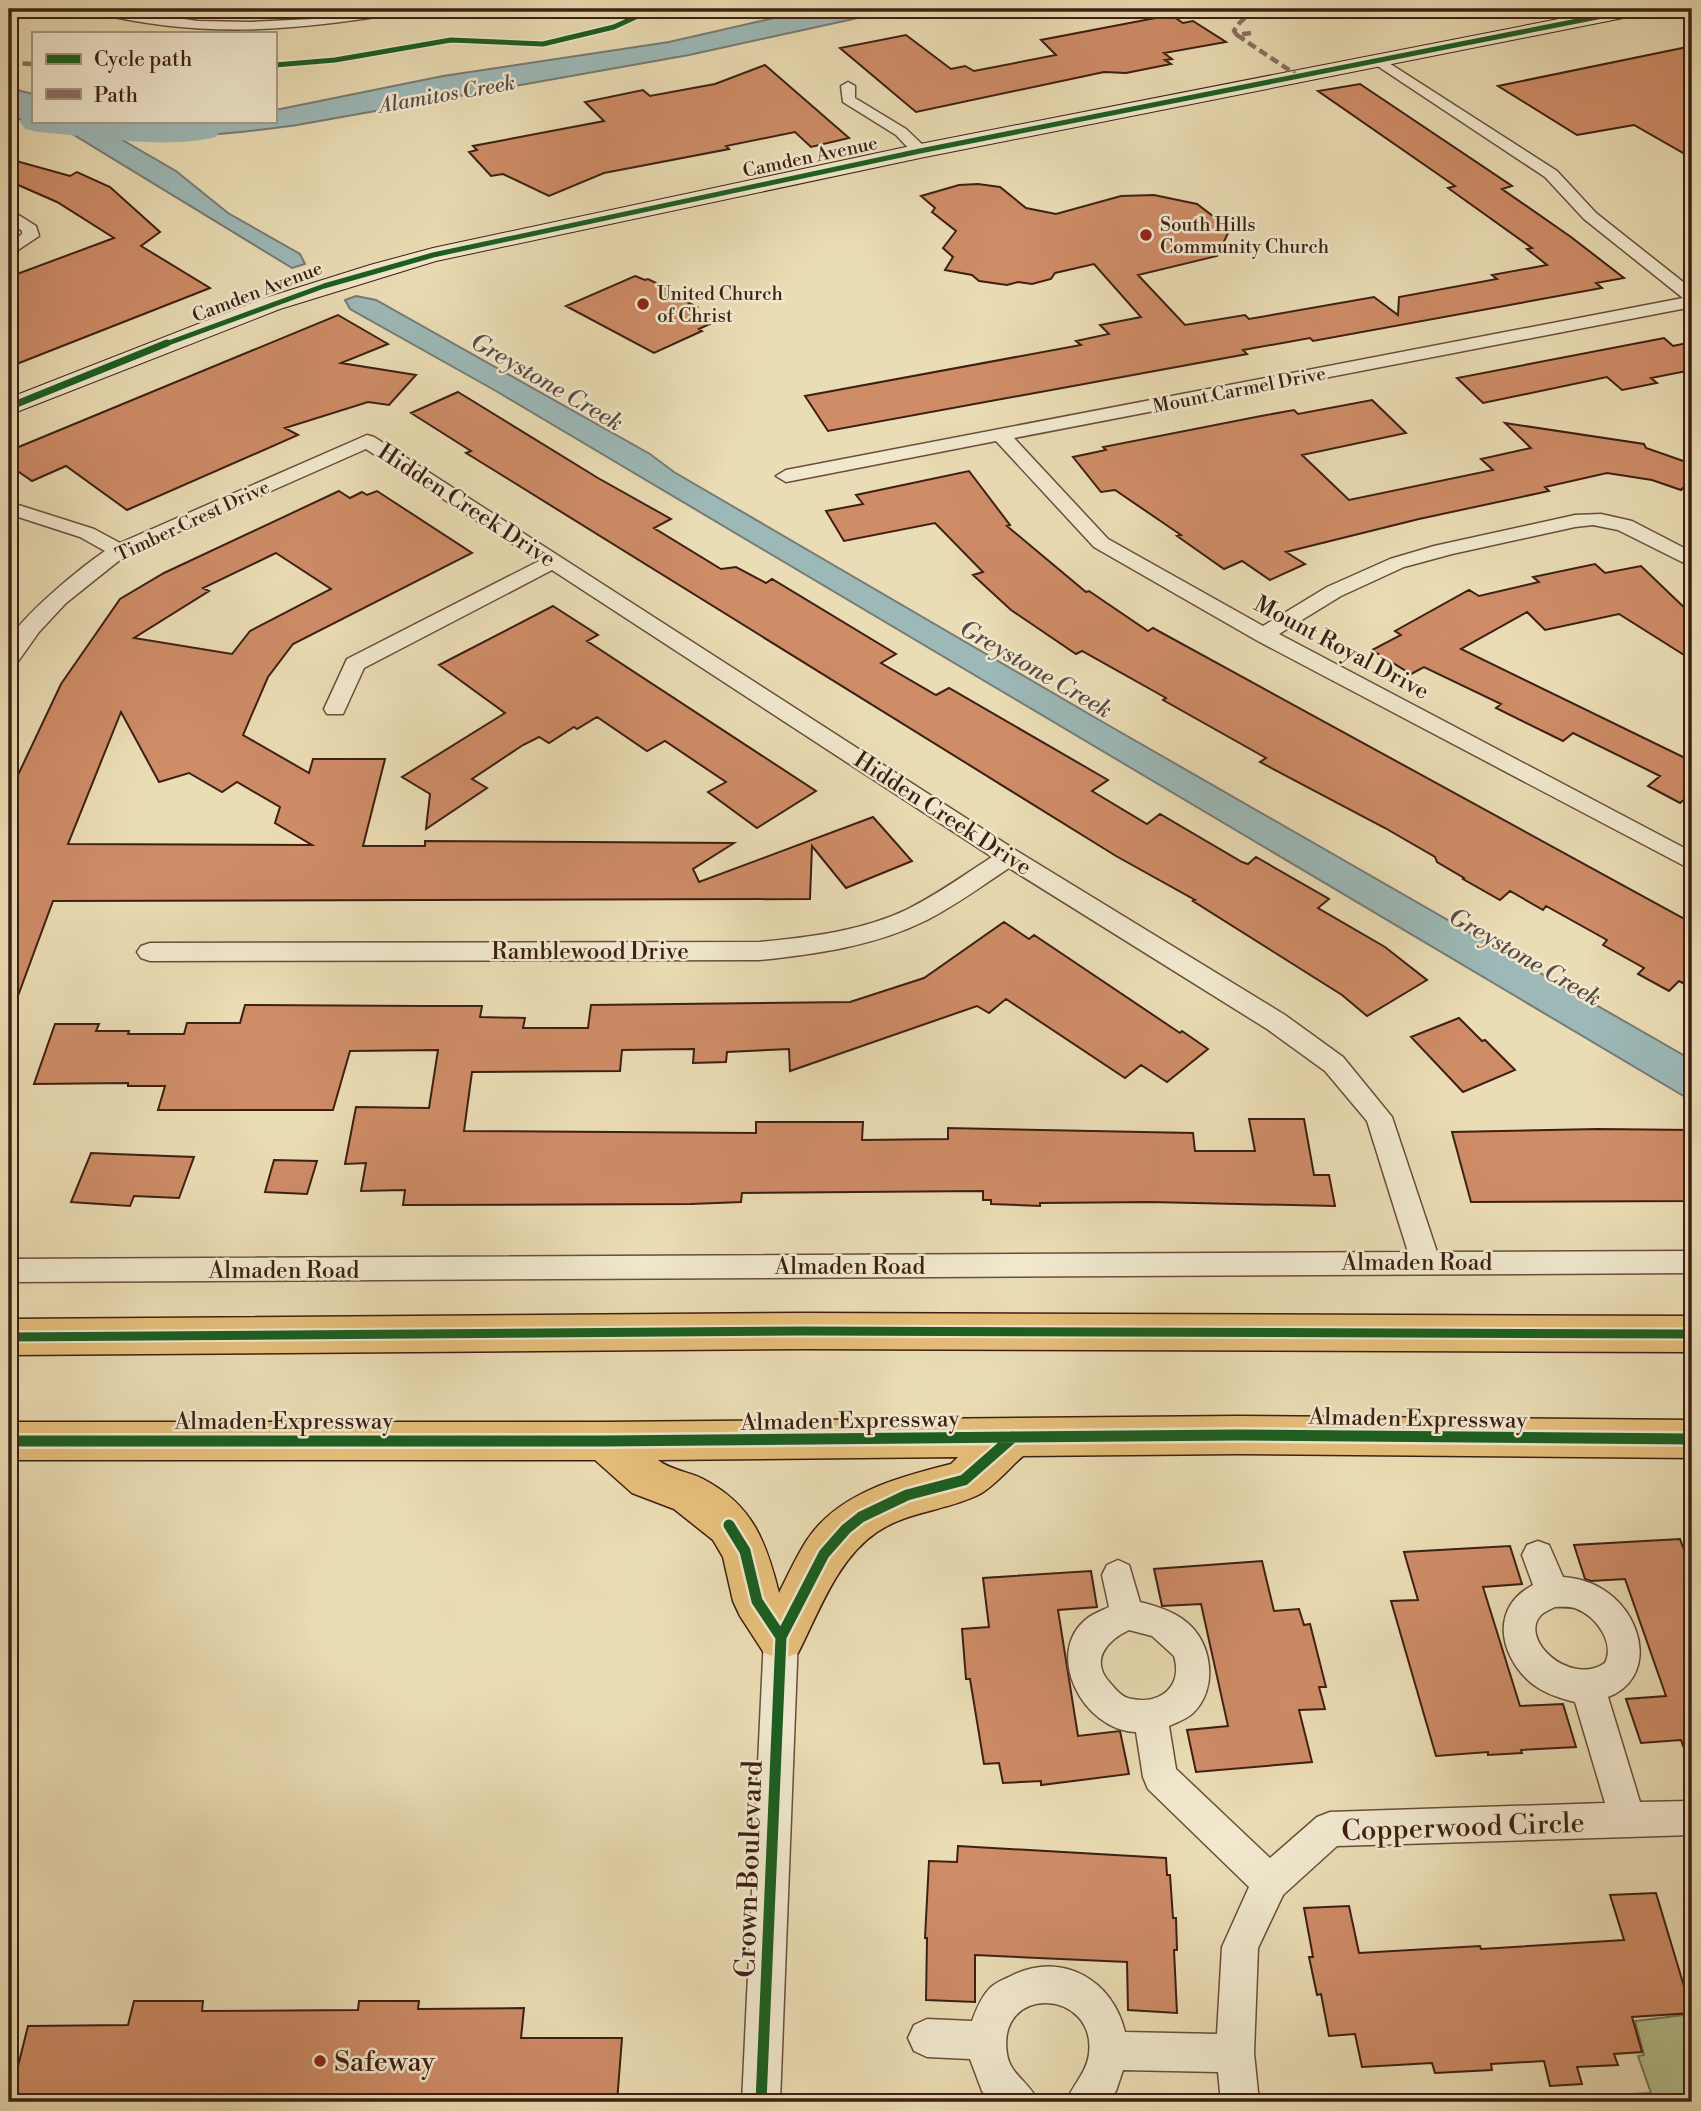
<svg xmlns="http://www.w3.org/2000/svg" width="1701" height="2111" viewBox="0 0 1701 2111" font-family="'Libre Bodoni',serif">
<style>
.green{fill:#b4c18f;stroke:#787051;stroke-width:2}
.water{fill:#9cb9b8;stroke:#767b76;stroke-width:2}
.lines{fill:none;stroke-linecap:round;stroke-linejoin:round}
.river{fill:#9cb9b8;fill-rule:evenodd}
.building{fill:#ce8c67;stroke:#3d1f13;stroke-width:2;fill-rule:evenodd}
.street-casing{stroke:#684e3b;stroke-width:3}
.secondary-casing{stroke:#3d1f13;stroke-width:2}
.primary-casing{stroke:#3d1f13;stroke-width:3}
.street{fill:#f1e8ce;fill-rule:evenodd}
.secondary{fill:#f1e8ce;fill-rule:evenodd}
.primary{fill:#e5be7a;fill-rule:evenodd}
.quiet{stroke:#8d6e63;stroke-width:4.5;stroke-dasharray:9 4.5;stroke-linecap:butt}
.cycleway-far3-casing{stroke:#f1e8ce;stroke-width:8}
.cycleway-far2-casing{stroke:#f1e8ce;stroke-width:10}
.cycleway-far1-casing{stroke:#f1e8ce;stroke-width:13}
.cycleway-casing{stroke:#f1e8ce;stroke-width:16}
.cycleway-far3{stroke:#1b5e20;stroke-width:5}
.cycleway-far2{stroke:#1b5e20;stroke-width:7}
.cycleway-far1{stroke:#1b5e20;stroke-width:9}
.cycleway{stroke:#1b5e20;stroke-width:11}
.poi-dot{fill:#8f2418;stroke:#f1e8ce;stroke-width:2.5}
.labels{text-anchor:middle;stroke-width:5;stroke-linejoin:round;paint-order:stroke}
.far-street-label{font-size:19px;fill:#3d1f13;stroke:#f1e8ce}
.far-poi-label{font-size:19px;fill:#3d1f13;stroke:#f1e8ce;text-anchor:start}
.far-water-label{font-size:21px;font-style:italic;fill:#5a4d45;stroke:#f1e8ce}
.street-label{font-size:23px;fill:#3d1f13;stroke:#f1e8ce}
.water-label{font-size:24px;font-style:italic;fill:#5a4d45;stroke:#f1e8ce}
.near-street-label{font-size:28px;fill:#3d1f13;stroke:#f1e8ce}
.near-poi-label{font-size:28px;fill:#3d1f13;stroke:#f1e8ce;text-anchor:start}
</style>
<rect width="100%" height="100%" fill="#eadcb4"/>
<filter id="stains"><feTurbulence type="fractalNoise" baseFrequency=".00286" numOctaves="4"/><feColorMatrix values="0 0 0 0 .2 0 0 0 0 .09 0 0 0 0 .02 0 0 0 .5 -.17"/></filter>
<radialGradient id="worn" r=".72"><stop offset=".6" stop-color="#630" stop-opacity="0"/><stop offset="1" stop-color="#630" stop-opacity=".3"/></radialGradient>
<!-- green -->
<path class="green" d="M1692,2014V2102H1469L1651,2093L1638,2056L1644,2055L1635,2021Z"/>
<!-- water -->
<path class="water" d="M813,9H899L689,55L297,125C244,132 189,140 135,132C121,130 107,125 93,123L176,171L228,213L300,254L305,264L292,268L51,121H275V110L443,76L669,42Z
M9,88L33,94V120L9,119Z
M356,296L376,300L650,454L674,472L1101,721L1692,1060V1101L496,391L350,309L345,300Z"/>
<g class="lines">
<!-- river -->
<path class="river" d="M33,112V121H213L221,129L216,137C162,150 93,136 38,132L25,129L20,121L25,113Z"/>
</g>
<!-- building -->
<path class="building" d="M1171,15L1183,23L1193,21L1226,42L1164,53L1172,59L1165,60L1171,64L1126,73L1104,72L916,112L840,48L906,35L951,69L965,66L974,71L1056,55L1041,40Z
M1692,46V158L1634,125L1577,135L1498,86Z
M765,65L849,138L811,147L795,132L726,146L729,149L604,173L549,196L503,174L491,176L469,152L477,150L473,146L604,121L585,102L643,90L650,96L715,84Z
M1360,84L1512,186L1502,189L1571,237L1624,278L1596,283L1602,288L1313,341L1310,338L1243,350L1247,354L828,431L805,396L1081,345L1076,341L1109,334L1100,325L1141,317L1094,264L1055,273L1051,279L1032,284L1018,282L1007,285L979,281L972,275L945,270L953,257L943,248L956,231L932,212L935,208L921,196L959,185L978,184L1000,187L1026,208L1056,214L1121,196L1154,195L1197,204L1230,229L1217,256L1138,275L1185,325L1245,315L1249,319L1374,297L1398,315L1399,297L1497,279L1492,275L1547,265L1527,249L1532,248L1448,188L1455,186L1318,91Z
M9,159L70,176L77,172L110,187L160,232L141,246L210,288L9,367V277L114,238L57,202L9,181Z
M635,276L645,280L648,279L679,294L687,299L683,300L697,307L691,310L714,322L699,329L702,331L654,353L566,306Z
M338,315L388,344L341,363L416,375L389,405L368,402L285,428L298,435L127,510L66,466L32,481L9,465V451Z
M1664,338L1673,346L1692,342V370L1651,378L1657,383L1622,390L1607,377L1483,403L1457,378Z
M458,392L598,478L671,519L654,528L721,569L736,567L766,583L772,579L896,654L881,663L936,695L949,688L1108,780L1092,791L1147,824L1160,814L1242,862L1248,864L1256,857L1329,899L1318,908L1385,947L1427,980L1367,1016L1342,995L1193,901L1195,900L1116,856L492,469L466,453L471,451L411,413Z
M1372,400L1406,433L1302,455L1349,500L1493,470L1481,459L1531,448L1505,423L1644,444L1646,448L1692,464V479L1681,490L1652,480L1607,473L1545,487L1549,491L1419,519L1286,552L1305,564L1270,580L1242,561L1224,569L1177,536L1181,535L1115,490L1101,492L1073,457L1106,450L1103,447L1261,416L1294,410L1298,414Z
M969,471L1010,525L1007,526L1086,592L1089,591L1148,631L1153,628L1692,923V988L1679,981L1669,991L1638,974L1644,968L1603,945L1607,940L1546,906L1543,910L1510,891L1500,900L1463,879L1464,878L1437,862L1435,857L1385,828L1260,762L1266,758L1163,700L1166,698L1082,651L1076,654L1011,610L973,575L983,572L935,523L844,541L826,511L863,504L856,495Z
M339,491L350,498L362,492L367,495L377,491L472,553L293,644L268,677L243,735L309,773L313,759H385L363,846H425V841L734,843L693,869L699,882L873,817L912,861L846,888L812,846L810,899L53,901L12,1012H9V794L61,684L120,599L164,573ZM276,553L331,589L250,631L232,654L134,638L209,591L203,588ZM121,712L159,782L189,773L222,792L237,782L280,807L275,823L312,845L68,844Z
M1595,564L1605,573L1641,566L1692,615V660L1619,614L1545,630L1527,612L1461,649L1683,757L1692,749V793L1680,803L1648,786L1660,776L1573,733L1563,741L1496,708L1501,704L1424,667L1411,674L1372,650L1401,635L1395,631L1469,590L1479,596L1539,582L1533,577Z
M553,606L598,635L587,641L816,791L757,828L708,792L726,782L665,741L647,751L597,717L577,729L574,727L549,743L539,737L523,745L472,779L487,788L426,829L430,794L402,777L505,713L439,665Z
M1004,922L1029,939L1034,935L1180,1033L1182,1031L1208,1049L1167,1082L1141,1065L1125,1078L1006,999L989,1013L977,1006L790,1071L789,1049L727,1052L726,1062L693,1063L694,1049L622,1050L620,1071L472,1072L464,1131L756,1133V1122H863L862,1140L948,1139V1128L1193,1133L1195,1151H1255L1249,1119H1304L1314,1175H1329L1335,1206L1150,1202L1040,1203V1206L991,1204V1200H983V1191L742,1193L741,1202L691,1204L403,1205L405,1190L361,1191L366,1163L345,1164L356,1107L429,1108L438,1050L350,1051L333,1110H158L165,1086H128V1083L34,1084L55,1024H99L96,1031H129L128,1034H184L187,1023H240L245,1005L421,1006H482L480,1017L525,1018L523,1028H588L591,1005L850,1002L924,978Z
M1459,1018L1482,1041L1485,1040L1515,1070L1463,1092L1411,1037Z
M1598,1129L1692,1130V1201L1471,1202L1452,1132Z
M91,1153L114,1154L194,1157L179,1198L134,1196L130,1206L71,1202Z
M274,1160L317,1161L307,1194L265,1192Z
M1680,1539L1692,1572V1759L1688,1760L1681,1740L1641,1743L1626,1699L1666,1696L1625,1579L1591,1581L1585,1579L1574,1545Z
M1510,1546L1522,1584L1483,1587L1520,1706L1563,1704L1576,1747L1521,1750L1522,1753L1488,1755V1752L1436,1756L1391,1601L1418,1600L1404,1552Z
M1262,1561L1274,1611L1299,1609L1304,1625L1310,1624L1326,1687H1319L1325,1709L1299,1710L1312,1762L1196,1772L1187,1730L1228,1726L1201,1604L1162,1606L1154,1569Z
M1091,1571L1097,1607L1058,1610L1078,1736L1120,1731L1129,1774L1041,1785V1781L1003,1783L999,1763L984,1764L970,1679H966L962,1629L989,1627L983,1578Z
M958,1846L1166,1858L1167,1875H1170L1173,1918H1176L1177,1950H1174L1177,2013L1128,2010L1127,1962L975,1955V2002L926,2000L927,1938H925L929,1861L957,1862Z
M1656,1893L1692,2013L1632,2017L1642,2052L1614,2054L1618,2065L1577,2067L1582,2084L1550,2086L1544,2061L1491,2064L1492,2070L1435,2073L1432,2063L1362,2067L1355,2034L1329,2036L1321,1994L1317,1995L1309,1957H1313L1304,1908L1349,1906L1359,1953L1480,1946L1481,1949L1624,1940L1610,1895Z
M134,2001H203L202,2011L358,2010L359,2001H419L418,2009L524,2008L521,2038H622L617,2102H9L28,2026L128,2025Z"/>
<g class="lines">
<defs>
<path id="street" d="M90,9H113L198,21L249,22L313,19L377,9H408L401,13C292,31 201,39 92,12Z
M1378,56L1557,171L1596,213L1692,289V307L1014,438L1108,539L1263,626L1327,587L1390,559L1434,546L1575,515L1601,514L1632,521L1692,552V567L1618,530L1593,525L1575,527L1452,554L1404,567L1341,596L1279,634L1692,852V870L1256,640L1094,547L996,441L786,482L776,476L786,470L1683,298L1584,219L1545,177L1373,63L1371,60L1373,57Z
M848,82L855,86V98L906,129L926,148L928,151L926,154H914L896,135L843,102L841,86Z
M9,209L36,226L39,236L9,256V244L22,234V231L9,221Z
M367,435L374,437L1017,851L1285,1015L1343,1057L1392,1117L1437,1252L1692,1251V1273L9,1282V1259L1408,1252L1367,1121L1325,1071L1267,1029L1009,868C982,886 956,905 927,920C875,946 817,954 760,960L150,961L141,958L137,952L141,946L150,943L760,942C811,937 862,931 908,909C938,894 964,875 992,857L552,570L364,668L343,714H327L324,709L347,659L539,561L366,449L126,555L66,603L39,632L17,663L9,664C9,658 7,648 9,642C17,619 83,566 105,551L80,537L9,514V502L94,529L120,543Z
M1538,1541L1549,1545L1563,1577C1578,1578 1595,1583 1608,1593C1644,1619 1656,1678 1608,1697L1640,1802L1692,1801V1835L1337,1846L1283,1895L1258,1948L1254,2053L1259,2102H1221L1218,2072L1123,2070L1116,2091L1108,2102H1066C1072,2086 1087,2072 1089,2054C1097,1989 996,1983 1007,2054C1010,2075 1031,2083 1038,2102H990L982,2091L970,2059L927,2057L914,2051L908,2038L914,2025L927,2019L972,2021C976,2010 981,1997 990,1988C996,1982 1005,1979 1013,1975C1062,1951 1113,1980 1125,2032L1217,2034L1222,1947L1249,1887L1148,1789L1143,1777L1136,1732C1084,1731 1041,1652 1089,1617C1095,1613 1103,1610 1109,1607L1102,1575L1107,1565L1118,1560L1129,1565L1140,1602C1156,1606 1173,1611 1185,1621C1212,1641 1219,1688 1193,1713C1187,1719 1177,1722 1169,1726L1176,1769L1270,1858L1317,1817L1330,1812L1605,1803L1575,1702C1559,1698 1543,1693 1530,1682C1498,1653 1491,1607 1533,1585L1522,1555L1527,1545ZM1555,1607C1563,1607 1571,1606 1577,1609C1597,1617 1615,1643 1605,1663C1570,1687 1518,1639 1541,1615C1544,1612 1551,1609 1555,1607ZM1129,1630L1152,1636L1174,1656C1183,1685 1162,1705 1132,1699C1123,1698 1117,1691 1111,1684C1089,1661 1106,1641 1129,1630Z
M781,1622L793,1626L798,1637L780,2102H742L764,1637L769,1626Z"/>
<path id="secondary" d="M1610,9H1648L1638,15L920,158L436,261L280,309L9,415V398L262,299L370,265L433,248L920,144Z"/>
<path id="primary" d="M803,1313L1692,1316V1352L803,1349L9,1355V1319Z
M1238,1416L1692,1420V1458L1238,1454L1023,1456C1009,1468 994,1487 978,1495C945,1511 908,1511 877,1532C837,1559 819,1612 798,1653L781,1659L764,1653L740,1616L733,1601L723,1557L713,1540L674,1509L632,1493L595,1460H9V1422H605ZM958,1457L951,1464C899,1477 838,1493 807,1540C796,1557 788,1575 779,1593C766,1542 753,1505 703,1479C690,1472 670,1470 658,1460Z"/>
</defs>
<!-- street casing -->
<use href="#street" class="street-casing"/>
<!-- secondary casing -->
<use href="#secondary" class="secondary-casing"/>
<!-- primary casing -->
<use href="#primary" class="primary-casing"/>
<!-- street -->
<use href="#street" class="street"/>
<!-- secondary -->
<use href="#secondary" class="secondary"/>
<!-- primary -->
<use href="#primary" class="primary"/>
<!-- quiet -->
<path class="quiet" d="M1251,33L1237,35L1234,31C1248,4 1282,10 1308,11
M1237,35L1298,76
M9,63L33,64"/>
<defs>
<path id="cycleway-far3" d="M1303,9L1302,11L1409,13L1471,9
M275,65L335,60L451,40L543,44L614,27L653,9
M163,345L324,286L433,255L920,151L1638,9"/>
<path id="cycleway-far2" d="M9,407L167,343"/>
<path id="cycleway-far1" d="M9,1337L803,1331L1692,1334"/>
<path id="cycleway" d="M9,1441H605L1238,1435L1692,1439
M729,1525L745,1551L757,1601L781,1637
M761,2102L781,1637L824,1554L846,1529L861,1517L907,1495L964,1480L1013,1437"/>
</defs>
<!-- cycleway-far3 casing -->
<use href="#cycleway-far3" class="cycleway-far3-casing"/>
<!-- cycleway-far2 casing -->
<use href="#cycleway-far2" class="cycleway-far2-casing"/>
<!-- cycleway-far1 casing -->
<use href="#cycleway-far1" class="cycleway-far1-casing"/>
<!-- cycleway casing -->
<use href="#cycleway" class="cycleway-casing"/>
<!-- cycleway-far3 -->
<use href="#cycleway-far3" class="cycleway-far3"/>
<!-- cycleway-far2 -->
<use href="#cycleway-far2" class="cycleway-far2"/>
<!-- cycleway-far1 -->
<use href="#cycleway-far1" class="cycleway-far1"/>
<!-- cycleway -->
<use href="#cycleway" class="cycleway"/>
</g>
<!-- markers -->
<g class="poi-dot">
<circle cx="1146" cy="235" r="7"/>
<circle cx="643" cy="304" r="7"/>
<circle cx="320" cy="2061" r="7"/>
</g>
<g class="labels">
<!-- far-street labels -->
<g class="far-street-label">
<text transform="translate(810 156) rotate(-12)" y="7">Camden Avenue</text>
<text transform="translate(257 291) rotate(-21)" y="7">Camden Avenue</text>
<text transform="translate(1239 389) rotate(-11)" y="7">Mount Carmel Drive</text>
<text transform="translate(192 520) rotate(-25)" y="7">Timber Crest Drive</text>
</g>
<!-- far-poi labels -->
<g class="far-poi-label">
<text x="1160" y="231">South Hills<tspan x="1160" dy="22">Community Church</tspan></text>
<text x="657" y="300">United Church<tspan x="657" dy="22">of Christ</tspan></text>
</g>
<!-- far-water labels -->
<g class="far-water-label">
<text transform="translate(447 94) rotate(-10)" y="7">Alamitos Creek</text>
</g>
<!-- street labels -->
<g class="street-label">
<text transform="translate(467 505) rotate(33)" y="8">Hidden Creek Drive</text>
<text transform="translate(1342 647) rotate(28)" y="8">Mount Royal Drive</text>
<text transform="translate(943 813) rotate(33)" y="8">Hidden Creek Drive</text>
<text x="590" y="959">Ramblewood Drive</text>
<text x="1417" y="1270">Almaden Road</text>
<text x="850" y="1274">Almaden Road</text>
<text x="284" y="1278">Almaden Road</text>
<text transform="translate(1418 1418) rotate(1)" y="8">Almaden Expressway</text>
<text transform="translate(850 1420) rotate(-1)" y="8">Almaden Expressway</text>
<text x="284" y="1429">Almaden Expressway</text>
</g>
<!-- water labels -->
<g class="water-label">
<text transform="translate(547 382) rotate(30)" y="8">Greystone Creek</text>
<text transform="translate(1036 669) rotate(30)" y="8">Greystone Creek</text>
<text transform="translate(1525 957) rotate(30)" y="8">Greystone Creek</text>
</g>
<!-- near-street labels -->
<g class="near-street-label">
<text transform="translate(1463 1826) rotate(-2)" y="10">Copperwood Circle</text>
<text transform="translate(748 1869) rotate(-88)" y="10">Crown Boulevard</text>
</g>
<!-- near-poi labels -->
<g class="near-poi-label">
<text x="334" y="2071">Safeway</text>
</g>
</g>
<!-- margin -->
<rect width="1701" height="2111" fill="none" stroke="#eadcb4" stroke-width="35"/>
<rect x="10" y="10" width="1680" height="2090" fill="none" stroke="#3d1f13" stroke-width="3.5"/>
<rect x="18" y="18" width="1666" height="2076" fill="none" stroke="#3d1f13" stroke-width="2"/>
<!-- legend -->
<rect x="32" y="32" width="245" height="91" fill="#f1e8ce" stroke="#a99883" stroke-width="2"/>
<rect x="46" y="54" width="35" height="10" fill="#1b5e20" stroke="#a99883" stroke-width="2"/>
<text x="94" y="66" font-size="21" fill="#3d1f13">Cycle path</text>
<rect x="46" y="89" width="35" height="10" fill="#8d6e63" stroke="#a99883" stroke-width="2"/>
<text x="94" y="102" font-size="21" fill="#3d1f13">Path</text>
<rect width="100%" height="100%" filter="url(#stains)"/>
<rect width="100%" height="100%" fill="url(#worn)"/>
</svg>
